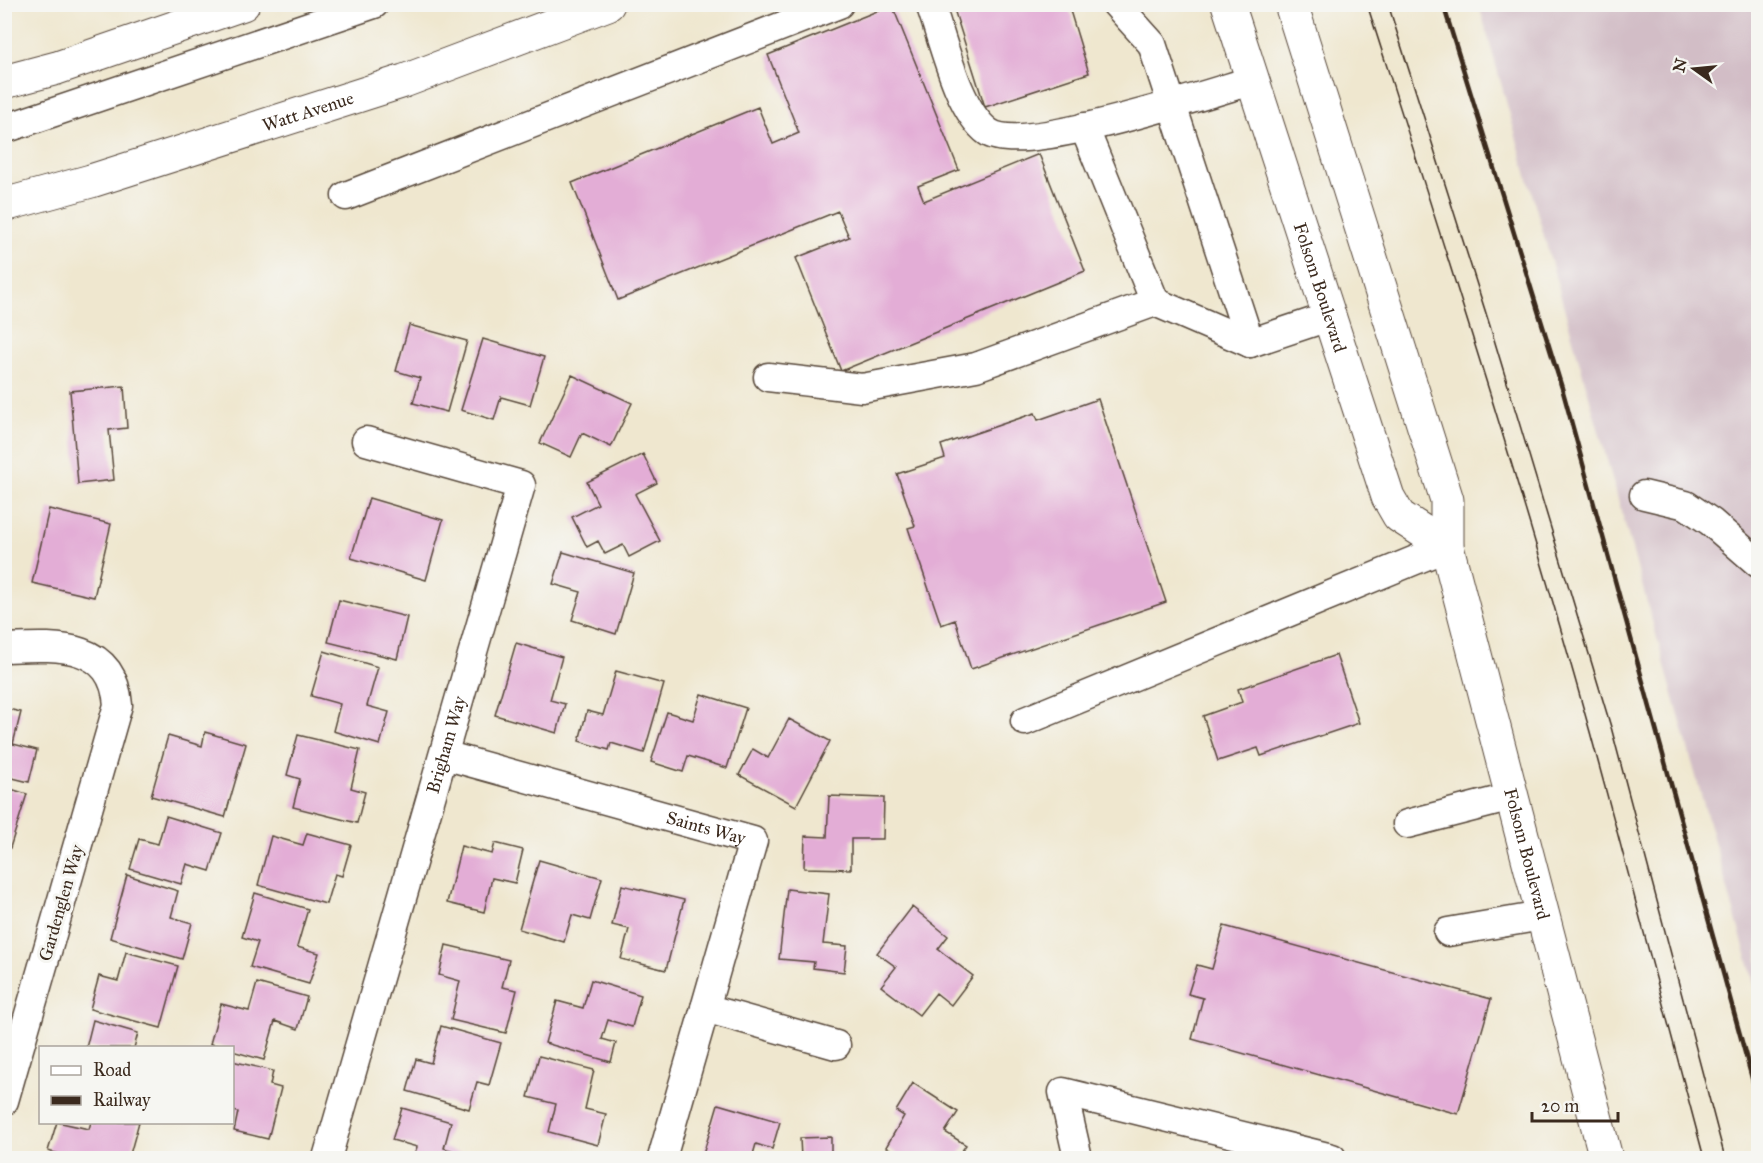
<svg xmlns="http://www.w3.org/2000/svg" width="1763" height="1163" viewBox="0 0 1763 1163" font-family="'IM FELL Great Primer',serif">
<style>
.industrial{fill:#d2bdc6}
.building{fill:#e3add6}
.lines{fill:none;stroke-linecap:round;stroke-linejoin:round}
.minor-casing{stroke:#564639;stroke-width:31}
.major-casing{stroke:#564639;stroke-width:35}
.minor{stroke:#fff;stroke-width:28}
.major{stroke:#fff;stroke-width:33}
.tram{stroke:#3b2a1e;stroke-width:1.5}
.rail{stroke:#3b2a1e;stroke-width:4.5}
.labels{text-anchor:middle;stroke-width:6;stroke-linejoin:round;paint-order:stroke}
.street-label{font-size:18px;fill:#3b2a1e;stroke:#f6f6f2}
</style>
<rect width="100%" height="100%" fill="#f6f6f2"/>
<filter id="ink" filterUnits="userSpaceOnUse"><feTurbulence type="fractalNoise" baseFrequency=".0167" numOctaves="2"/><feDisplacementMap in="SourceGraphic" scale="12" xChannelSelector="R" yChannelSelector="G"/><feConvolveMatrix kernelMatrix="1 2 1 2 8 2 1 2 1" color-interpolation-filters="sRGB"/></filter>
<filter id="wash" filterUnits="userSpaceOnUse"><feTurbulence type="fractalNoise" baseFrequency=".008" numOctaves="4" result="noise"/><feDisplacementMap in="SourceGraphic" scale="24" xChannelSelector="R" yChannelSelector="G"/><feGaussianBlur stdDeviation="1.35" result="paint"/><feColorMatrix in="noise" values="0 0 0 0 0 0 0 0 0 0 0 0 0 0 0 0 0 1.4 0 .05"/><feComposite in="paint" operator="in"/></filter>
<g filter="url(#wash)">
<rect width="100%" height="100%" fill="#efe7cf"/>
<!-- industrial -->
<path class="industrial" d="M1479,5H1758V997Z"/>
<g id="blocks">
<!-- building -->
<path class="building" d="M957,4H1068L1089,73L985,107L953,6Z
M892,5L959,170L918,186L924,201L1039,154L1085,271L841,371L796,258L849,237L838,211L618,300L572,183L758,107L773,144L799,133L768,55Z
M409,325L467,341L447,412L413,403L420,378L396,371Z
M483,339L544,357L530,405L501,397L494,420L461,410Z
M572,375L632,403L611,447L582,433L571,457L540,443Z
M124,386L127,428L109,430L114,480L78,484L70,391Z
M1098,399L1166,602L971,669L955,620L941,625L908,528L915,526L897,474L945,458L941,445L1035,413L1038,420Z
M643,454L657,483L635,494L660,541L629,557L623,545L605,554L598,541L587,547L572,517L598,504L587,482Z
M369,498L443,520L426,580L351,558Z
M49,509L111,524L94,597L32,583Z
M563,552L634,573L616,634L572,620L581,592L553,584Z
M339,600L407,617L397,659L328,642Z
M516,643L562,657L550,700L565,704L557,733L495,715Z
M324,651L378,667L367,706L389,712L380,745L333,731L340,704L311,696Z
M1336,655L1359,723L1261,756L1258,748L1218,761L1203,716L1242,702L1238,689Z
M616,671L664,684L644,753L611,743L609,750L579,741L587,711L603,715Z
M701,694L746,708L727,768L688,756L683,772L651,762L667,712L693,720Z
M4,708L21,712L13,744L37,750L29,782L4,776Z
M789,719L830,741L796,806L739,775L753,749L768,758Z
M205,732L246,744L225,817L151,796L168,736L202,746Z
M298,735L360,750L351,788L365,792L357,823L293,807L300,779L287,775Z
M4,787L27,794L8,854L4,853Z
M829,796L884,798L883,839H851V869L804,868L805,836L827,837Z
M166,816L222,833L210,871L187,864L181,884L130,869L139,839L158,844Z
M307,833L351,845L342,876L335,874L326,904L258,885L271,836L303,845Z
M495,843L523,850L515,883L492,878L484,912L447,903L461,846L492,854Z
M539,860L602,878L590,920L572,915L564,942L519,929Z
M127,875L178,891L171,917L192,923L182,959L110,938Z
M622,885L684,900L666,970L621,959L629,929L612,925Z
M787,889L829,894L823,944L847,946L844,972L813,968L814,962L779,959Z
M255,893L308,909L297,947L319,953L309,984L250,967L258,942L242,937Z
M912,907L948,936L938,949L973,976L951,1005L936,993L919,1015L881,986L896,967L877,953Z
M1224,926L1491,999L1458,1114L1192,1039L1203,998L1188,994L1197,965L1212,969Z
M446,945L509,960L502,987L517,990L506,1033L451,1020L460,981L439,975Z
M126,952L178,966L161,1028L90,1009L99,976L118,981Z
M591,980L641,995L632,1027L608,1020L602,1039L616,1043L611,1062L545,1043L557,1001L583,1008Z
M257,983L307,997L298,1029L275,1021L264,1060L232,1051V1048L210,1044L221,1004L249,1011Z
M93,1020L138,1033L134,1048H86Z
M441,1026L501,1043L489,1085L477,1082L469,1109L407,1091L416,1059L431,1063Z
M539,1056L594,1070L585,1109L606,1114L598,1145L549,1132L556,1104L528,1097Z
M232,1061L273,1071L270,1085L281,1088L268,1139L234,1131L238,1112L232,1111Z
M913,1083L958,1112L945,1132L966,1145L957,1158H905L886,1147L904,1116L896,1111Z
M718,1104L780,1122L772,1149L756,1144L752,1158H702Z
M402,1108L451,1122L444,1148L470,1156L469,1158H413L417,1147L392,1140Z
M57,1122L89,1129L91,1122H139L129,1158H74L48,1151Z
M831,1137V1158H801L800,1138Z"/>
</g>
</g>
<g filter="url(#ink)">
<use href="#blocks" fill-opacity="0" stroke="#564639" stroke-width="1.5"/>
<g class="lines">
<defs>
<g id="minor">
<path d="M930,4C943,40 958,110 988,132C1022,156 1209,93 1254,80"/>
<path d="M1116,4L1152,44L1250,343"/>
<path d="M4,129L374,4"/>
<path d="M346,196L839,4"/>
<path d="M1155,302L1250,343L1331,316"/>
<path d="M768,377L862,388L976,367L1155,302L1084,127"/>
<path d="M1644,495L1686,505L1711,522L1758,563"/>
<path d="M4,648C54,646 113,640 118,705L4,1101"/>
<path d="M1025,721L1447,547"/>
<path id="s1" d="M444,755L753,841L662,1158"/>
<path d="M1407,824L1512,797"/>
<path d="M1448,932L1542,916"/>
<path d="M705,1008L836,1045"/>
<path id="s2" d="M327,1158L521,485L366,441"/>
<path d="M1078,1158L1063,1092L1332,1158"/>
</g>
<g id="major">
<path id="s3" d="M1228,4L1388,497L1399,516L1447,547"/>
<path id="s4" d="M1291,4L1447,500V547L1606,1158"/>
<path d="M4,82L57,68L243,4"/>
<path id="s5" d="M4,205L91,181L404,81L608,4"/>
</g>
</defs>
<!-- minor casing -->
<use href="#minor" class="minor-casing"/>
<!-- major casing -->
<use href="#major" class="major-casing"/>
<!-- minor -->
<use href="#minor" class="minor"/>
<!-- major -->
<use href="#major" class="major"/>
<!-- tram -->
<path class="tram" d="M1367,4C1444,246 1522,488 1590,732C1629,874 1666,1017 1704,1158
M1388,4L1490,326L1611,727L1725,1158"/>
<!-- rail -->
<path class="rail" d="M1443,4L1562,388L1758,1100"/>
</g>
</g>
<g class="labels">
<!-- street labels -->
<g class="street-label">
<text dy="6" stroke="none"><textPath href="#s5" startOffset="318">Watt Avenue</textPath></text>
<text dy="6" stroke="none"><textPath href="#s3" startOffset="298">Folsom Boulevard</textPath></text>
<text dy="6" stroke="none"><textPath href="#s2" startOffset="430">Brigham Way</textPath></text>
<text dy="6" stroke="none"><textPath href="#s1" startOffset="272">Saints Way</textPath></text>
<text dy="6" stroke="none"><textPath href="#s4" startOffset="884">Folsom Boulevard</textPath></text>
<text transform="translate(61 903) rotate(-74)" y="6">Gardenglen Way</text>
</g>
</g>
<!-- margin -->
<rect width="1763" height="1163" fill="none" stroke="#f6f6f2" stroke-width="24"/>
<!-- legend -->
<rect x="39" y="1046" width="195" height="78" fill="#f6f6f2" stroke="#aba49d" stroke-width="1.5"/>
<rect x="51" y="1066" width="30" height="9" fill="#ffffff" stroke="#aba49d" stroke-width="1.5"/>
<text x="93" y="1076" font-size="18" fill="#3b2a1e">Road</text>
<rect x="51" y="1096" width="30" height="9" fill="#3b2a1e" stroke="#aba49d" stroke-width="1.5"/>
<text x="93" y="1106" font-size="18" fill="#3b2a1e">Railway</text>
<!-- north arrow -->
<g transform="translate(1694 69) rotate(285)" stroke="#f6f6f2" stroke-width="4.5" paint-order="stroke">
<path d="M0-4.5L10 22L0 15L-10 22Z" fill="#3b2a1e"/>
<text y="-9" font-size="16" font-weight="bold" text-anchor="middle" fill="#3b2a1e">N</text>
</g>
<!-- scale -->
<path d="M1532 1112v9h86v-9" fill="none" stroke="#3b2a1e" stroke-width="3"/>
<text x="1541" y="1112" font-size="18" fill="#3b2a1e" stroke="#f6f6f2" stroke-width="4.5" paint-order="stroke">20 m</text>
</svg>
